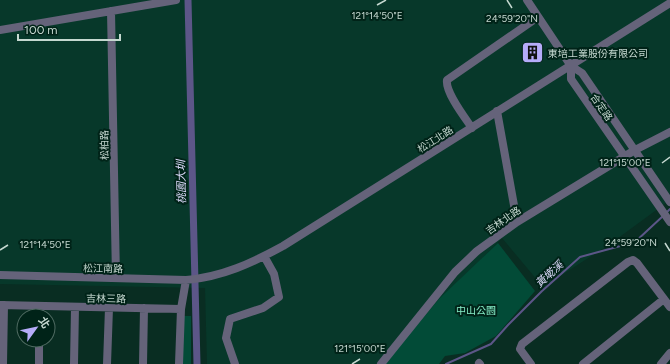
<svg xmlns="http://www.w3.org/2000/svg" width="670" height="364" viewBox="0 0 670 364" font-family="Figtree,'Noto Sans TC',sans-serif">
<style>
.built{fill:#07382a}
.green{fill:#024b37}
.lines{fill:none;stroke-linecap:round;stroke-linejoin:round}
.stream{stroke:#5c5688;stroke-width:2}
.canal{stroke:#5c5688;stroke-width:7}
.minor{stroke:#65637a;stroke-width:8}
.ticks{fill:none;stroke:#c5d8d0;stroke-width:1.5}
.labels{text-anchor:middle;stroke-width:4;stroke-linejoin:round;paint-order:stroke}
.poi-label{font-size:10px;fill:#c5d8d0;stroke:#002318;text-anchor:start}
.street-label{font-size:10px;fill:#c5d8d0;stroke:#002318}
.park-label{font-size:10px;fill:#86edc8;stroke:#002318}
.water-label{font-size:11px;font-style:italic;fill:#dddbfb;stroke:#002318}
.ticks-label{font-size:10px;text-anchor:middle;fill:#c5d8d0;stroke:#002318;stroke-width:4;stroke-linejoin:round;paint-order:stroke}
</style>
<rect width="100%" height="100%" fill="#092d22"/>
<!-- built -->
<path class="built" d="M0,0H670V200L610,244L543,287L502,238L382,364H207L205,288L0,284Z"/>
<!-- green -->
<path class="green" d="M498,243L535,291L496,336L465,353L445,356L439,364H384L439,299Z
M183,316H191V364H183Z"/>
<g class="lines">
<!-- stream -->
<path class="stream" d="M666,213L670,209
M446,364L491,344L508,325L542,291L580,257L635,242L663,216"/>
<!-- canal -->
<path class="canal" d="M188,0L197,364"/>
<!-- minor -->
<path class="minor" d="M527,0L571,66L582,73L670,202
M111,11L116,278
M0,30L176,0
M571,66V79L670,222
M497,111L517,222
M472,128C465,118 445,92 447,80L538,17
M0,275L186,280C222,277 252,263 283,246L670,3
M0,305L181,309L186,280
M40,306V316
M479,363L480,364
M3,364L4,305
M39,364V340
M74,364L75,307
M107,364L109,308
M143,364L144,308
M179,364L181,309
M235,364L226,338L230,319L263,308L279,297L274,274L264,256
M381,364L455,272L477,251L517,222L635,150L670,132
M531,364L520,349L522,344L628,262L633,260L637,263L670,307
M583,364L664,299
M661,364L670,353"/>
</g>
<!-- ticks -->
<path class="ticks" d="M507,0L512,8M377,5L386,0M662,163L670,157M665,243L670,251M0,250L8,245M352,364L360,359"/>
<!-- icons -->
<defs>
<symbol id="building-square" viewBox="-11 -11 22 22"><rect x="-9" y="-9" width="18" height="18" rx="4" fill="#b5acf9" stroke="#002318"/><path d="M-4-6H4V6H1V3H-1V6H-4ZM-2.5-4.3h1.7v1.8h-1.7ZM.8-4.3h1.7v1.8H.8ZM-2.5-1h1.7V.8h-1.7ZM.8-1h1.7V.8H.8Z" fill="#111"/></symbol>
</defs>
<g fill-rule="evenodd">
<use href="#building-square" x="520" y="40" width="25" height="25"/>
</g>
<g class="labels">
<!-- poi labels -->
<g class="poi-label">
<text x="548" y="57">東培工業股份有限公司</text>
</g>
<!-- street labels -->
<g class="street-label">
<text transform="translate(602 107) rotate(55)" y="4">合定路</text>
<text transform="translate(435 139) rotate(-32)" y="4">松江北路</text>
<text transform="translate(104 145) rotate(-91)" y="4">松柏路</text>
<text transform="translate(503 220) rotate(-35)" y="4">吉林北路</text>
<text transform="translate(103 268) rotate(1)" y="4">松江南路</text>
<text transform="translate(106 298) rotate(1)" y="4">吉林三路</text>
</g>
<!-- park labels -->
<g class="park-label">
<text x="476" y="314">中山公園</text>
</g>
<!-- water labels -->
<g class="water-label">
<text transform="translate(181 182) rotate(-91)" y="4">桃園大圳</text>
<text transform="translate(549 274) rotate(-42)" y="4">黃墘溪</text>
</g>
</g>
<g class="ticks-label">
<text x="377" y="19">121°14'50"E</text>
<text x="512" y="22">24°59'20"N</text>
<text x="625" y="166">121°15'00"E</text>
<text x="631" y="246">24°59'20"N</text>
<text x="45" y="248">121°14'50"E</text>
<text x="360" y="352">121°15'00"E</text>
</g>
<!-- north arrow -->
<g transform="translate(36 328) rotate(57)"><circle r="19" fill="#002318" stroke="#4f6b62"/>
<path d="M0-3L7 15L0 10L-7 15Z" fill="#b5acf9"/>
<text y="-6" font-size="11" font-weight="bold" text-anchor="middle" fill="#c5d8d0">北</text>
</g>
<!-- scale -->
<path d="M18 34v6h102v-6" fill="none" stroke="#c5d8d0" stroke-width="2"/>
<text x="24" y="34" font-size="12" fill="#c5d8d0" stroke="#002318" stroke-width="3" paint-order="stroke">100 m</text>
</svg>
